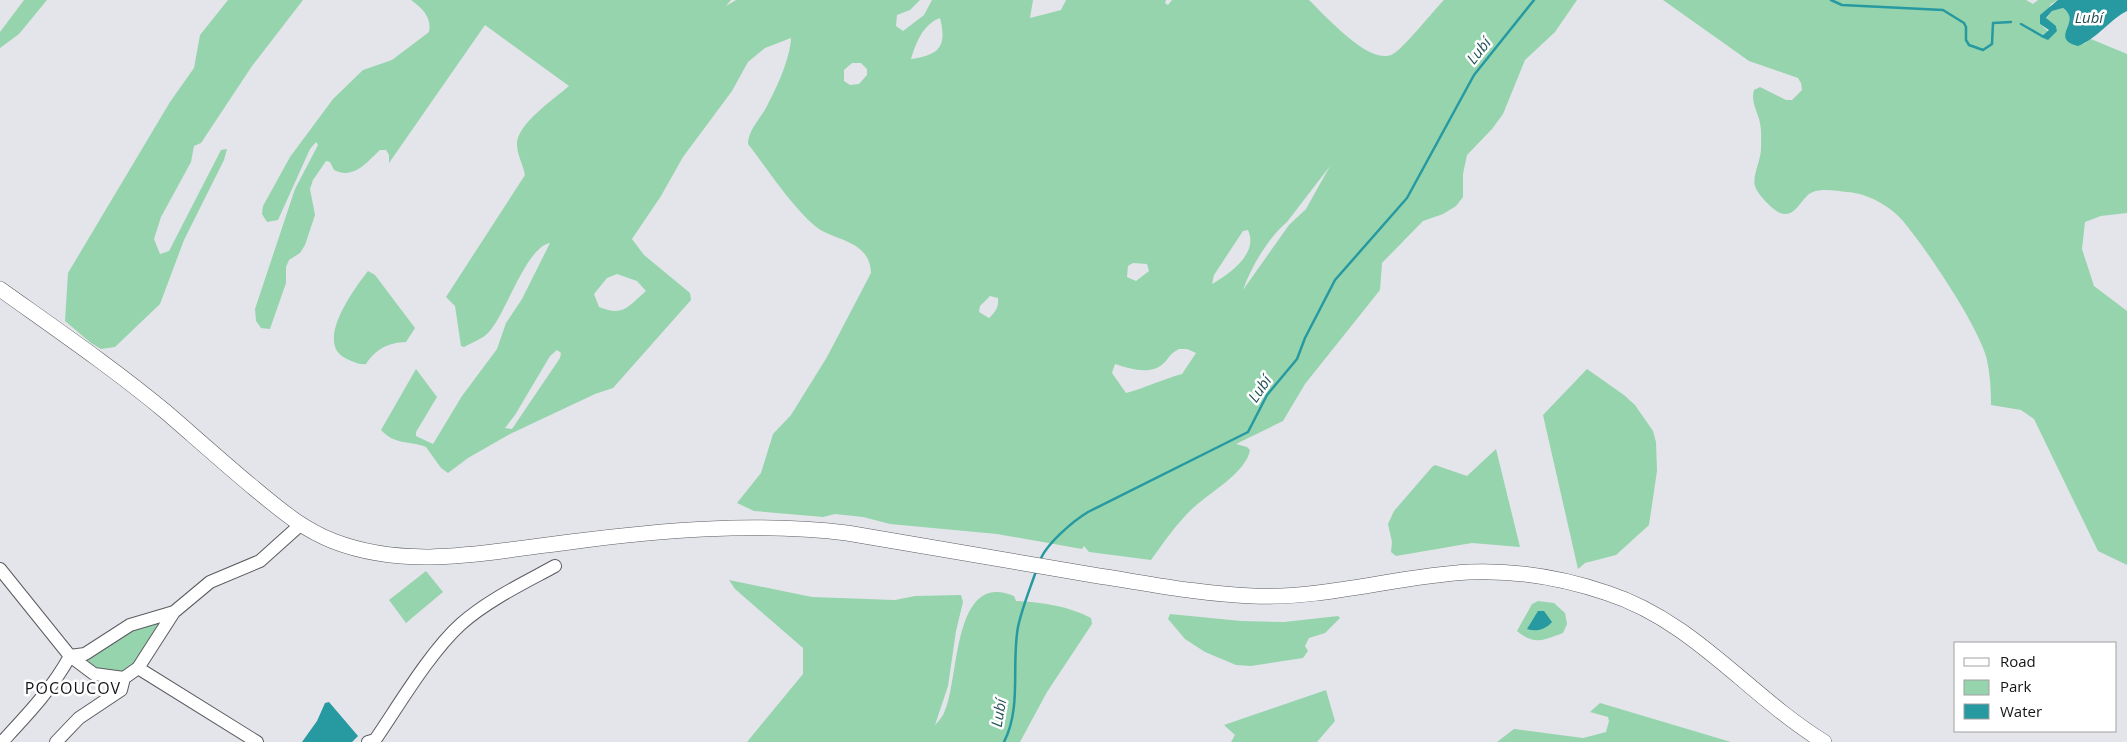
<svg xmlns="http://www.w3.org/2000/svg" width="2127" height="742" viewBox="0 0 2127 742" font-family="'Open Sans',sans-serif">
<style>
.green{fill:#96d4ad;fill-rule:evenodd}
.water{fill:#2699a1}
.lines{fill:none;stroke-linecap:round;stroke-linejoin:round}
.stream{stroke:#2699a1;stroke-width:2.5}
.minor-casing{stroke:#5b5c61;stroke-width:14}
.major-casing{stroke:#5b5c61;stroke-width:16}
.minor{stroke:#fff;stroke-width:12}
.major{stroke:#fff;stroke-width:15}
.labels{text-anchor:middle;stroke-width:5;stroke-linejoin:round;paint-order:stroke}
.water-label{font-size:15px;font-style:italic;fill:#225155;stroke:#fff}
.quarter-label{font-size:16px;letter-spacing:1px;fill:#131416;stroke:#fff}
</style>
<rect width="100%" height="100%" fill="#e4e5eb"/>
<!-- green -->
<path class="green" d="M24,0H47L19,34L0,48V32Z
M228,0H303L252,66L201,143L194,146L191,162L161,217L154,239L160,254L169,251L221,150L227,149L224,160L184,240L160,304L115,347L101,349L91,343L65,321L68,273L170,102L194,68L200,35Z
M411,0H731L726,6L736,0H920L910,10L897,15L896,26L903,31L924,15L932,0H1033L1030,18L1061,10L1066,0H1166L1165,3L1168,5L1172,0H1309C1325,15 1370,67 1393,54C1404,48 1433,11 1444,0H1577L1555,32L1525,60L1503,114L1492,129L1467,155L1463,174V197L1456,206L1443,214L1423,221L1382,263L1380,290L1305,384L1283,421L1236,444L1247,447L1250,450C1246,473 1209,493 1193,508C1177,523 1164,542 1151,560L1089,552L1084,546L1082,549L997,534L890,524L863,517L835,514L823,517L754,511L737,503L761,473L773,434L791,415L827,357L871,273C870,239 832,241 815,226C789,203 769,171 748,144C748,130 761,118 767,106C777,87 790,59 791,38L765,48L748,62L732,91L683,157L661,196L632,239L644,255L690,293L691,300L613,388L595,394L510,434L468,458L448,473L441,468L426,447C409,440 396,446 381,430L416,369L437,397L416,432V436L433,444L462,396L497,349L506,323L522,299L550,243C525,248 506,315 488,333C482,339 471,343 464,347L461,346L455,306L446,297L525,175C523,164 517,155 517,144C517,124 554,99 569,86L485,25L389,163V155L386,150H380C367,162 354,180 334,170L330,162L326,161L313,180L310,189L315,215L305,245L300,253L289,260L286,267V283L271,326L270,329L261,328L256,321L255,309L295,189L318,145L316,142L310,149L278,220L267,222L262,214L263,206L290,157L333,99L363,70L392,60L429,32C432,17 422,8 411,0ZM940,18C947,46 940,55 911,59C916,43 923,24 940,18ZM852,63H861L867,69V75L859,84L850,85L844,81V70ZM1330,166L1306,209L1289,225L1243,290C1251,267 1268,238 1287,222ZM1248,230C1259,254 1229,274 1212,284L1214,275L1243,231ZM1133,263L1147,264L1149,271L1136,281L1127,277L1128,266ZM617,274L637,281L646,291C627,307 624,317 599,307L594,294L607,278ZM990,296L998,298C999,308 995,312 989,318L979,312L980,306ZM1179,349H1187L1196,353L1182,374C1163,379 1145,388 1126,393L1112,373L1115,364C1131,369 1152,376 1165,362C1170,356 1171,353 1179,349ZM557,350L561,353L560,358L512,429L505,428L515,415L550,356Z
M1663,0H2026L2033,4L2038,0H2058L2051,4L2040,24L2049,32L2041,34L2057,31L2056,26L2046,19L2052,11L2063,8L2069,13L2070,25L2084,44L2091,39L2127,54V213L2101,216L2085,222L2082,249L2094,286L2127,311V565L2098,551L2034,419L2021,410L1991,405C1991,389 1990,372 1986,356C1975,321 1927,250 1903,221C1890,206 1867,193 1847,192C1837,191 1823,188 1813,192C1801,196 1797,219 1780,213C1773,210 1757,194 1755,186C1752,176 1761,160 1761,149C1761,139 1762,129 1759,119C1756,109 1751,101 1754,90L1760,87L1786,100H1792L1802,90L1801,83L1798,78L1749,61Z
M368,271L375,275L415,328L406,342C387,343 376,349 366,364C359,365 354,362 347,359C313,344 354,289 368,271Z
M1587,369L1624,395L1635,405L1653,431L1656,442L1657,471L1649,525L1616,555L1585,563L1578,569L1543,415Z
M1496,449L1520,547L1472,543L1396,556L1391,552L1392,542L1388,524L1394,511L1432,467L1435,465L1467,476Z
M426,571L443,592L406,623L389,600Z
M729,580L812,597L895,600L915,596L961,595L963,602L956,631L948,686L935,725C938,722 942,717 944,713C960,682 951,570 1014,596L1016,601C1042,602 1068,606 1091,618L1092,624L1047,692L1020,742H747L803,674V648L735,589Z
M1538,601L1554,603L1565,613L1567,624L1563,633C1543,640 1535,646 1517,631L1532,604Z
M1170,614L1241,621L1284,622L1338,616L1340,618L1325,633L1309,638L1305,646L1308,651L1303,658L1251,666L1236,665L1205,652L1185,639L1168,619Z
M163,621L136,665L126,671H105L88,664L89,657L131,627Z
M1326,690L1335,721L1317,742H1231L1235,735L1224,725Z
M1600,703L1731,742H1497L1514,729L1583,738L1606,732L1609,721L1608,717L1590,712Z"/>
<!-- water -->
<path class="water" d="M2058,0H2127V11C2109,20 2097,39 2078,46C2048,38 2083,22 2063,8L2052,11L2046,18L2056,26L2057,31L2048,40L2041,37L2049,30L2040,24V15Z
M1538,611H1544L1552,622C1545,630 1536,632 1527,629Z
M329,702L358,736L352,742H302L317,721L325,703Z"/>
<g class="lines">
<!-- stream -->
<path class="stream" d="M1831,0L1842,5L1943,10L1964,23L1966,27V40L1969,45L1983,50L1992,44L1993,23L2011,22
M2021,24L2042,36
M1040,561C1045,545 1073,521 1088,512L1248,432L1267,395L1297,359L1305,338L1335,280L1407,198L1474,75L1534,0
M1004,742C1022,707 1011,665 1018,627C1022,608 1030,589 1036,571"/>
<defs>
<path id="minor" d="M0,569L70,656L94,674L124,678L138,668L174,612L210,582L260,561L299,526
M70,656L85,654L130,625L174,612
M138,668L257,742
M2,742C27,715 52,689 70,656
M56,742L79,718L121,690L124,678
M368,742L375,740C399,705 430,652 461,624C488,600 524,583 555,566"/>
<path id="major" d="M0,289C56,329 113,368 166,412C196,438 225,464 255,489C282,511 301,528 333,541C410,571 492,551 570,542C662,530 755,522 847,533C929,547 1011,561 1093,575C1146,583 1199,594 1253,596C1325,599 1397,576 1469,572C1516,570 1563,578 1607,593C1694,621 1749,696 1824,742"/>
</defs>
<!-- minor casing -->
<use href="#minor" class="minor-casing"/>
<!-- major casing -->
<use href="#major" class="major-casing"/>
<!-- minor -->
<use href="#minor" class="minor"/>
<!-- major -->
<use href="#major" class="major"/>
</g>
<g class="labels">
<!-- water labels -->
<g class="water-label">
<text x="2089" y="23">Lubí</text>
<text transform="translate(1479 51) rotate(-51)" y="5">Lubí</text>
<text transform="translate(1260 389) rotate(-56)" y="5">Lubí</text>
<text transform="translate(999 713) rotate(-80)" y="5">Lubí</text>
</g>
<!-- quarter labels -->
<g class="quarter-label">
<text x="73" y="694">POCOUCOV</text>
</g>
</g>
<!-- legend -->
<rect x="1954" y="642" width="162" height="90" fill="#ffffff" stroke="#a1a1a2"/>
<rect x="1964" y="658" width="25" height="8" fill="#ffffff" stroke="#a1a1a2"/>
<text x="2000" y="667" font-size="15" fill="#131416">Road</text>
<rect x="1964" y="680" width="25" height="15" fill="#96d4ad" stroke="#a1a1a2"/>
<text x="2000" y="692" font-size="15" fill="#131416">Park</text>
<rect x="1964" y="704" width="25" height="15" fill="#2699a1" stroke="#a1a1a2"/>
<text x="2000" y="717" font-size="15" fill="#131416">Water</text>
</svg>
